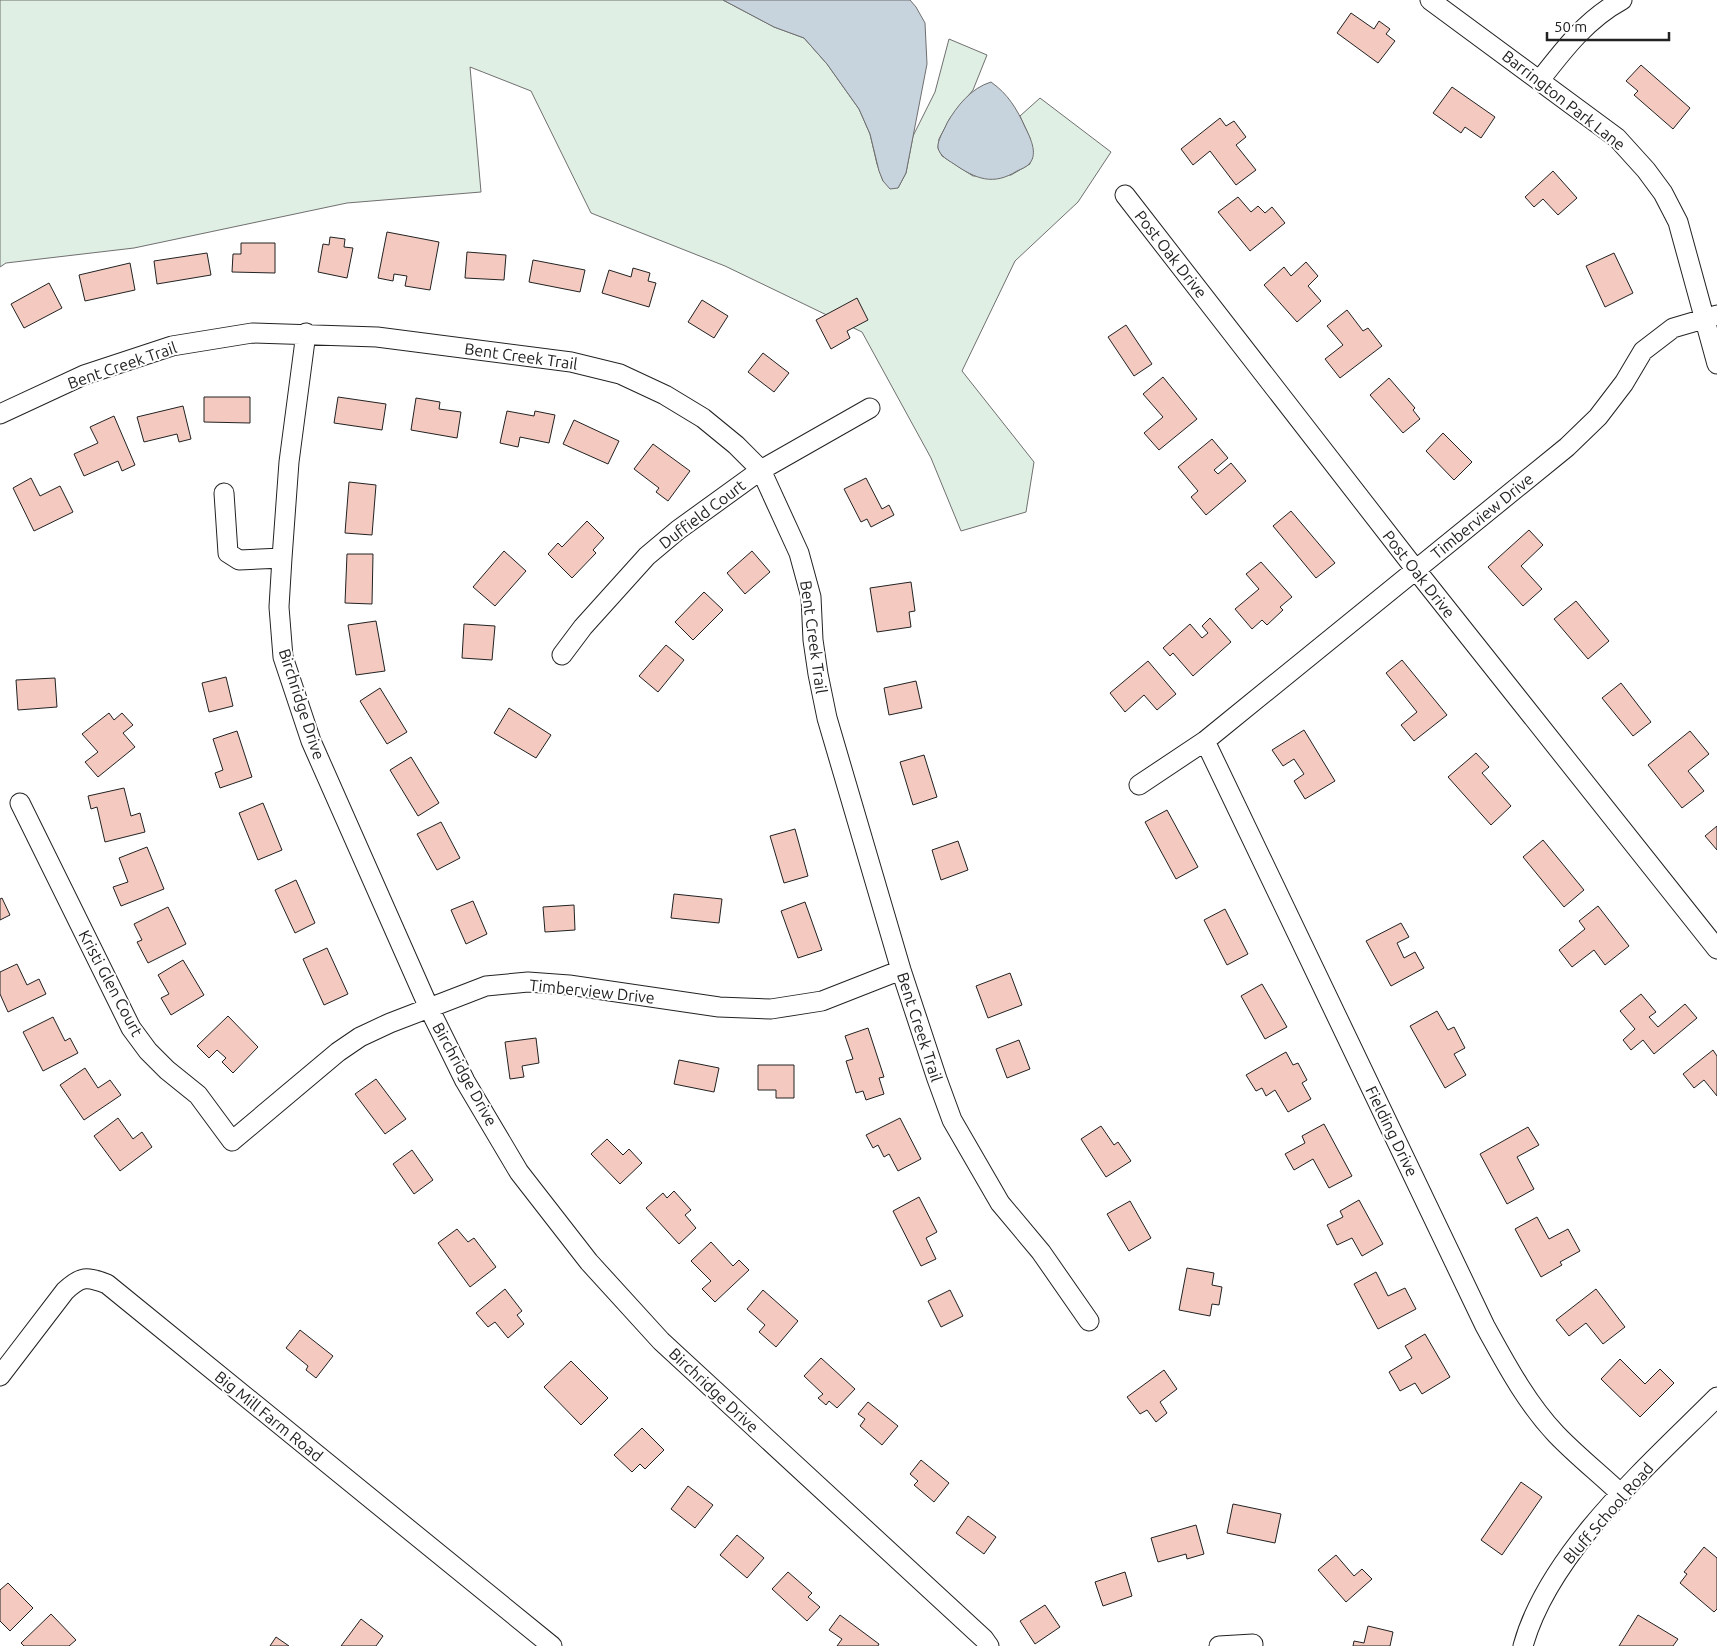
<svg xmlns="http://www.w3.org/2000/svg" width="1717" height="1646" viewBox="0 0 1717 1646" font-family="Ubuntu,sans-serif">
<style>
.green{fill:#e0efe3;stroke:#6f6f6f}
.water{fill:#c7d3dd;stroke:#6f6f6f}
.building{fill:#f3c9c0;stroke:#222}
.lines{fill:none;stroke-linecap:round;stroke-linejoin:round}
.minor-casing{stroke:#222;stroke-width:21}
.minor{stroke:#fff;stroke-width:19}
.labels{text-anchor:middle;stroke-width:4;stroke-linejoin:round;paint-order:stroke}
.street-label{font-size:16px;fill:#222;stroke:#fff}
</style>
<rect width="100%" height="100%" fill="#fff"/>
<!-- green -->
<path class="green" d="M0,0H723L774,27L804,38L827,64L859,109L870,134L877,164L883,181L898,188L906,173L913,136L935,92L949,39L987,55L973,90L950,118L939,139L938,148L942,156L973,176L1011,175L1030,164V138L1020,116L1040,98L1111,152L1078,202L1015,261L962,371L1034,462L1026,512L961,531L931,458L862,332L725,266L591,213L531,91L470,67L481,192L347,203L134,248L6,263L0,267Z"/>
<!-- water -->
<path class="water" d="M723,0H910L916,7L925,23L927,64L906,173L898,188L890,189L883,181L879,171L870,134L859,109L827,64L804,38L774,27Z
M991,82C1008,94 1017,109 1025,127C1030,137 1038,153 1030,163C1027,167 1021,169 1017,171C993,186 976,179 954,164C948,160 940,156 938,148C937,140 944,131 947,123C957,106 971,88 991,82Z"/>
<!-- building -->
<path class="building" d="M1351,13L1374,29L1379,21L1390,29L1386,34L1395,41L1378,63L1337,33Z
M1641,65L1690,108L1673,129L1634,95L1638,91L1626,81Z
M1452,87L1495,117L1481,138L1465,127L1461,133L1433,113Z
M1220,118L1226,126L1234,121L1246,137L1236,145L1256,170L1236,185L1210,151L1193,165L1181,149Z
M1553,171L1577,198L1558,215L1543,199L1534,207L1525,197Z
M1238,197L1251,212L1258,206L1265,213L1272,207L1285,223L1250,251L1218,212Z
M387,232L439,242L430,290L405,286L407,276L394,274L393,281L378,278Z
M330,237L345,239L344,247L353,248L347,278L318,272L323,244L329,245Z
M241,243H275V273L232,272L233,254H241Z
M467,252L506,255L504,280L465,278Z
M207,253L211,275L157,284L154,261Z
M1614,253L1633,293L1605,307L1586,266Z
M533,260L585,270L580,292L529,282Z
M1306,262L1318,276L1308,286L1321,301L1297,322L1264,285L1284,267L1291,276Z
M130,263L135,290L85,301L79,275Z
M633,268L650,273L648,281L656,283L649,307L602,293L609,270L631,277Z
M49,283L62,308L24,328L11,304Z
M857,298L868,320L847,331L850,338L831,349L816,320Z
M702,300L728,316L714,338L688,322Z
M1347,310L1363,331L1368,328L1382,346L1340,378L1325,359L1343,345L1327,326Z
M1126,325L1152,364L1134,376L1108,337Z
M763,353L789,373L774,392L748,372Z
M1163,377L1197,419L1159,450L1144,433L1163,417L1143,394Z
M1389,378L1415,408L1413,410L1420,419L1403,433L1370,395Z
M204,397H250V423L204,422Z
M338,397L386,404L382,430L334,423Z
M416,398L440,402L439,409L461,412L457,438L411,430Z
M183,406L191,439L179,442L177,434L144,442L137,417Z
M507,411L534,416L535,411L555,415L549,443L520,437L518,447L500,443Z
M114,416L135,465L122,471L118,461L84,476L74,454L98,443L90,427Z
M574,420L619,441L608,464L563,444Z
M1443,433L1472,462L1454,480L1426,451Z
M1212,439L1228,458L1214,470L1218,474L1231,463L1246,481L1206,515L1191,497L1198,491L1178,467Z
M653,444L690,471L668,501L656,492L659,488L634,469Z
M31,478L40,496L60,486L73,512L34,531L13,488Z
M866,478L882,509L889,505L894,515L871,527L867,519L861,522L844,489Z
M349,482L376,485L372,535L345,533Z
M1291,511L1335,563L1316,578L1273,526Z
M587,521L604,538L593,550L596,553L572,578L548,554L558,543L562,547Z
M1529,530L1543,545L1521,566L1542,589L1523,606L1488,567Z
M504,551L526,571L495,606L473,587Z
M752,551L770,572L745,594L727,573Z
M347,554H373L372,604L345,603Z
M1261,562L1292,597L1280,607L1283,610L1267,625L1262,620L1252,629L1235,609L1259,589L1246,574Z
M911,582L915,611L909,612L911,627L877,632L870,588Z
M704,592L723,610L693,640L675,622Z
M1576,601L1609,641L1588,659L1554,619Z
M1210,618L1231,642L1193,676L1173,653L1170,656L1163,648L1190,624L1202,638L1208,633L1202,626Z
M376,621L385,671L356,675L348,625Z
M464,624L495,626L492,660L462,658Z
M666,645L684,660L658,692L639,676Z
M1402,660L1447,715L1414,741L1401,725L1417,712L1386,673Z
M1148,661L1176,694L1157,710L1144,695L1125,712L1110,693Z
M226,677L233,706L209,712L202,683Z
M55,678L57,707L18,710L16,680Z
M916,681L922,708L889,715L884,688Z
M1621,683L1651,722L1633,736L1602,698Z
M380,688L407,732L387,744L360,701Z
M509,708L551,735L536,758L494,733Z
M109,713L114,720L122,713L133,725L123,733L135,747L98,777L85,762L98,752L82,734Z
M1304,730L1335,781L1305,799L1294,781L1304,774L1294,759L1283,766L1272,750Z
M237,731L252,777L220,788L215,773L223,770L213,739Z
M1690,731L1709,754L1688,771L1704,791L1682,808L1648,765Z
M1476,753L1489,767L1482,773L1511,806L1491,825L1448,777Z
M924,755L937,797L913,805L900,762Z
M411,757L439,803L418,816L390,770Z
M124,788L131,816L140,813L145,832L105,842L97,807L91,809L88,796Z
M263,803L282,850L258,860L239,813Z
M1167,810L1198,867L1176,879L1145,822Z
M441,822L460,858L437,870L417,834Z
M1717,826V850L1705,836Z
M795,829L808,876L784,883L770,836Z
M1543,840L1584,890L1564,907L1523,857Z
M958,841L968,870L941,880L932,850Z
M147,847L164,889L121,906L113,887L128,882L119,858Z
M296,880L315,923L295,933L275,890Z
M674,894L722,899L719,923L671,918Z
M2,898L10,915L0,920V899Z
M473,901L487,934L466,944L451,910Z
M805,902L822,950L798,958L781,911Z
M574,905L575,930L545,932L543,907Z
M1598,906L1629,946L1605,965L1594,950L1572,967L1559,950L1585,929L1579,921Z
M168,907L186,944L148,963L137,942L142,940L134,924Z
M1225,909L1248,954L1227,965L1204,920Z
M1401,923L1409,937L1397,943L1404,958L1415,952L1424,968L1391,986L1366,941Z
M327,948L348,994L324,1005L303,959Z
M183,960L204,995L171,1015L161,998L169,994L158,975Z
M17,964L27,985L39,979L46,994L8,1012L0,994V972Z
M1010,973L1022,1005L988,1018L976,986Z
M1262,984L1287,1027L1265,1039L1241,996Z
M1641,994L1656,1012L1649,1017L1658,1027L1685,1004L1697,1018L1654,1054L1643,1040L1631,1050L1623,1040L1635,1029L1620,1011Z
M1437,1011L1448,1030L1454,1027L1465,1048L1454,1054L1466,1075L1445,1088L1410,1026Z
M228,1016L258,1047L233,1073L222,1062L226,1058L217,1050L209,1058L197,1046Z
M53,1017L65,1041L70,1038L78,1053L43,1071L23,1032Z
M868,1028L884,1077L879,1078L884,1094L866,1100L863,1091L856,1093L846,1061L853,1059L845,1036Z
M536,1038L539,1063L522,1066L524,1077L510,1079L505,1042Z
M1019,1040L1030,1069L1007,1078L996,1049Z
M1713,1050L1717,1056V1096L1704,1080L1694,1088L1683,1074Z
M1286,1052L1293,1065L1298,1063L1307,1080L1302,1083L1311,1099L1288,1112L1275,1090L1266,1096L1262,1088L1256,1091L1246,1075Z
M679,1060L719,1068L714,1092L674,1084Z
M758,1065H794V1098H776V1090H758Z
M85,1068L98,1088L110,1080L121,1095L84,1120L60,1085Z
M376,1079L406,1119L385,1134L355,1094Z
M118,1118L133,1139L142,1132L152,1147L120,1171L94,1136Z
M900,1118L921,1159L898,1171L889,1154L884,1157L878,1145L873,1148L866,1135Z
M1324,1124L1352,1176L1329,1188L1313,1159L1294,1170L1285,1154L1305,1143L1302,1136Z
M1101,1126L1114,1145L1118,1142L1131,1161L1106,1177L1081,1139Z
M1528,1127L1539,1145L1517,1157L1534,1189L1507,1204L1480,1154Z
M607,1139L623,1155L629,1149L642,1163L620,1184L591,1154Z
M412,1150L433,1180L414,1194L393,1164Z
M674,1191L691,1210L685,1215L696,1228L679,1244L646,1208L663,1193L667,1198Z
M919,1197L937,1232L926,1238L936,1259L921,1266L893,1211Z
M1359,1200L1383,1244L1362,1256L1352,1238L1337,1245L1327,1225L1343,1217L1340,1211Z
M1130,1201L1151,1238L1129,1251L1107,1214Z
M1537,1217L1549,1239L1568,1229L1580,1251L1560,1262L1562,1265L1541,1277L1515,1229Z
M457,1229L468,1242L474,1238L496,1267L470,1287L438,1243Z
M711,1242L733,1266L739,1260L749,1270L715,1302L702,1289L711,1281L691,1261Z
M1187,1268L1214,1273L1212,1285L1222,1287L1219,1305L1212,1304L1210,1316L1179,1310Z
M1376,1272L1388,1296L1405,1288L1416,1309L1378,1329L1354,1284Z
M505,1289L522,1311L517,1315L524,1324L508,1338L495,1322L488,1327L476,1313Z
M1596,1289L1625,1327L1603,1344L1586,1323L1569,1336L1556,1320Z
M763,1290L798,1321L776,1347L759,1332L765,1325L747,1309Z
M950,1290L963,1316L941,1327L928,1301Z
M300,1330L333,1356L316,1378L306,1370L308,1366L286,1348Z
M1425,1334L1450,1377L1422,1394L1415,1383L1400,1391L1389,1372L1412,1358L1405,1346Z
M821,1358L855,1389L837,1408L829,1401L826,1405L818,1398L823,1394L804,1376Z
M1620,1359L1645,1384L1660,1369L1674,1383L1640,1417L1601,1379Z
M571,1361L608,1398L581,1425L544,1387Z
M1164,1370L1177,1389L1160,1402L1167,1413L1156,1422L1147,1410L1140,1414L1127,1397Z
M868,1402L898,1426L882,1445L860,1426L865,1419L858,1414Z
M642,1428L664,1450L645,1469L640,1464L632,1472L614,1455Z
M921,1460L949,1483L934,1502L914,1485L918,1481L910,1474Z
M1521,1482L1542,1497L1502,1555L1481,1540Z
M688,1486L713,1505L695,1528L671,1509Z
M1233,1504L1281,1514L1275,1543L1227,1533Z
M968,1516L996,1537L984,1554L956,1533Z
M1196,1525L1204,1554L1187,1559L1186,1554L1158,1562L1151,1538Z
M737,1535L764,1558L747,1578L720,1555Z
M1704,1547L1717,1558V1609L1714,1612L1680,1583L1687,1574L1684,1572Z
M1336,1555L1354,1576L1362,1569L1372,1579L1346,1602L1318,1570Z
M788,1572L812,1593L808,1597L820,1607L807,1621L772,1589Z
M1125,1572L1132,1596L1103,1606L1095,1582Z
M8,1583L33,1608L10,1631L0,1621V1590Z
M1045,1605L1060,1627L1035,1644L1020,1621Z
M51,1614L76,1640L69,1646H24L21,1643Z
M840,1615L879,1644L878,1646H837L842,1639L829,1630Z
M1638,1615L1678,1639L1673,1646H1619Z
M361,1619L383,1636L376,1646H341Z
M1368,1626L1393,1632L1390,1646H1353L1354,1641L1364,1643Z
M276,1637L289,1646H270Z"/>
<g class="lines">
<defs>
<path id="minor" d="M1430,0L1617,138L1646,170L1663,193L1678,222L1717,364
M1540,80C1564,49 1587,19 1622,0
M1125,195L1416,570L1717,949
M306,333L289,462L282,558L279,607L283,657L311,741L429,1008L465,1081L519,1172L589,1262L661,1341L984,1639L989,1646
M0,414L84,375L172,346L252,333L377,337L571,362L620,374L665,395L703,418L736,445L761,470L799,553L811,597L813,640L818,674L827,718L901,970L937,1079L952,1120L1000,1203L1041,1252L1089,1321
M224,493L228,553L239,560L282,558
M562,655L583,627L647,556L678,530L761,470L870,408
M1205,741L1485,1326C1506,1364 1526,1402 1556,1434C1576,1455 1600,1474 1621,1494
M1139,785L1205,741L1567,447L1598,417L1624,383L1643,351L1673,328L1717,315
M20,803L131,1028L148,1051L167,1070L198,1095L232,1141L338,1052L360,1037L390,1023L486,986L528,982L569,985L719,1007L771,1009L822,1001L901,970
M0,1376L65,1291C81,1276 87,1276 107,1284L552,1646
M1219,1646L1253,1644
M1523,1646C1549,1552 1649,1465 1717,1397"/>
</defs>
<!-- minor casing -->
<use href="#minor" class="minor-casing"/>
<!-- minor -->
<use href="#minor" class="minor"/>
</g>
<g class="labels">
<!-- street labels -->
<g class="street-label">
<text transform="translate(1564 100) rotate(38)" y="6">Barrington Park Lane</text>
<text transform="translate(1171 254) rotate(52)" y="6">Post Oak Drive</text>
<text transform="translate(521 356) rotate(8)" y="6">Bent Creek Trail</text>
<text transform="translate(122 365) rotate(-19)" y="6">Bent Creek Trail</text>
<text transform="translate(702 514) rotate(-37)" y="6">Duffield Court</text>
<text transform="translate(1482 516) rotate(-39)" y="6">Timberview Drive</text>
<text transform="translate(1419 574) rotate(52)" y="6">Post Oak Drive</text>
<text transform="translate(814 637) rotate(82)" y="6">Bent Creek Trail</text>
<text transform="translate(302 704) rotate(72)" y="6">Birchridge Drive</text>
<text transform="translate(111 983) rotate(62)" y="6">Kristi Glen Court</text>
<text transform="translate(592 991) rotate(6)" y="6">Timberview Drive</text>
<text transform="translate(920 1027) rotate(72)" y="6">Bent Creek Trail</text>
<text transform="translate(465 1074) rotate(61)" y="6">Birchridge Drive</text>
<text transform="translate(1392 1131) rotate(64)" y="6">Fielding Drive</text>
<text transform="translate(714 1390) rotate(43)" y="6">Birchridge Drive</text>
<text transform="translate(269 1416) rotate(39)" y="6">Big Mill Farm Road</text>
<text transform="translate(1608 1513) rotate(-49)" y="6">Bluff School Road</text>
</g>
</g>
<!-- scale -->
<path d="M1547 32v8h122v-8" fill="none" stroke="#222222" stroke-width="2.5"/>
<text x="1554" y="32" font-size="15" fill="#222222" stroke="#ffffff" stroke-width="4" paint-order="stroke">50 m</text>
</svg>
